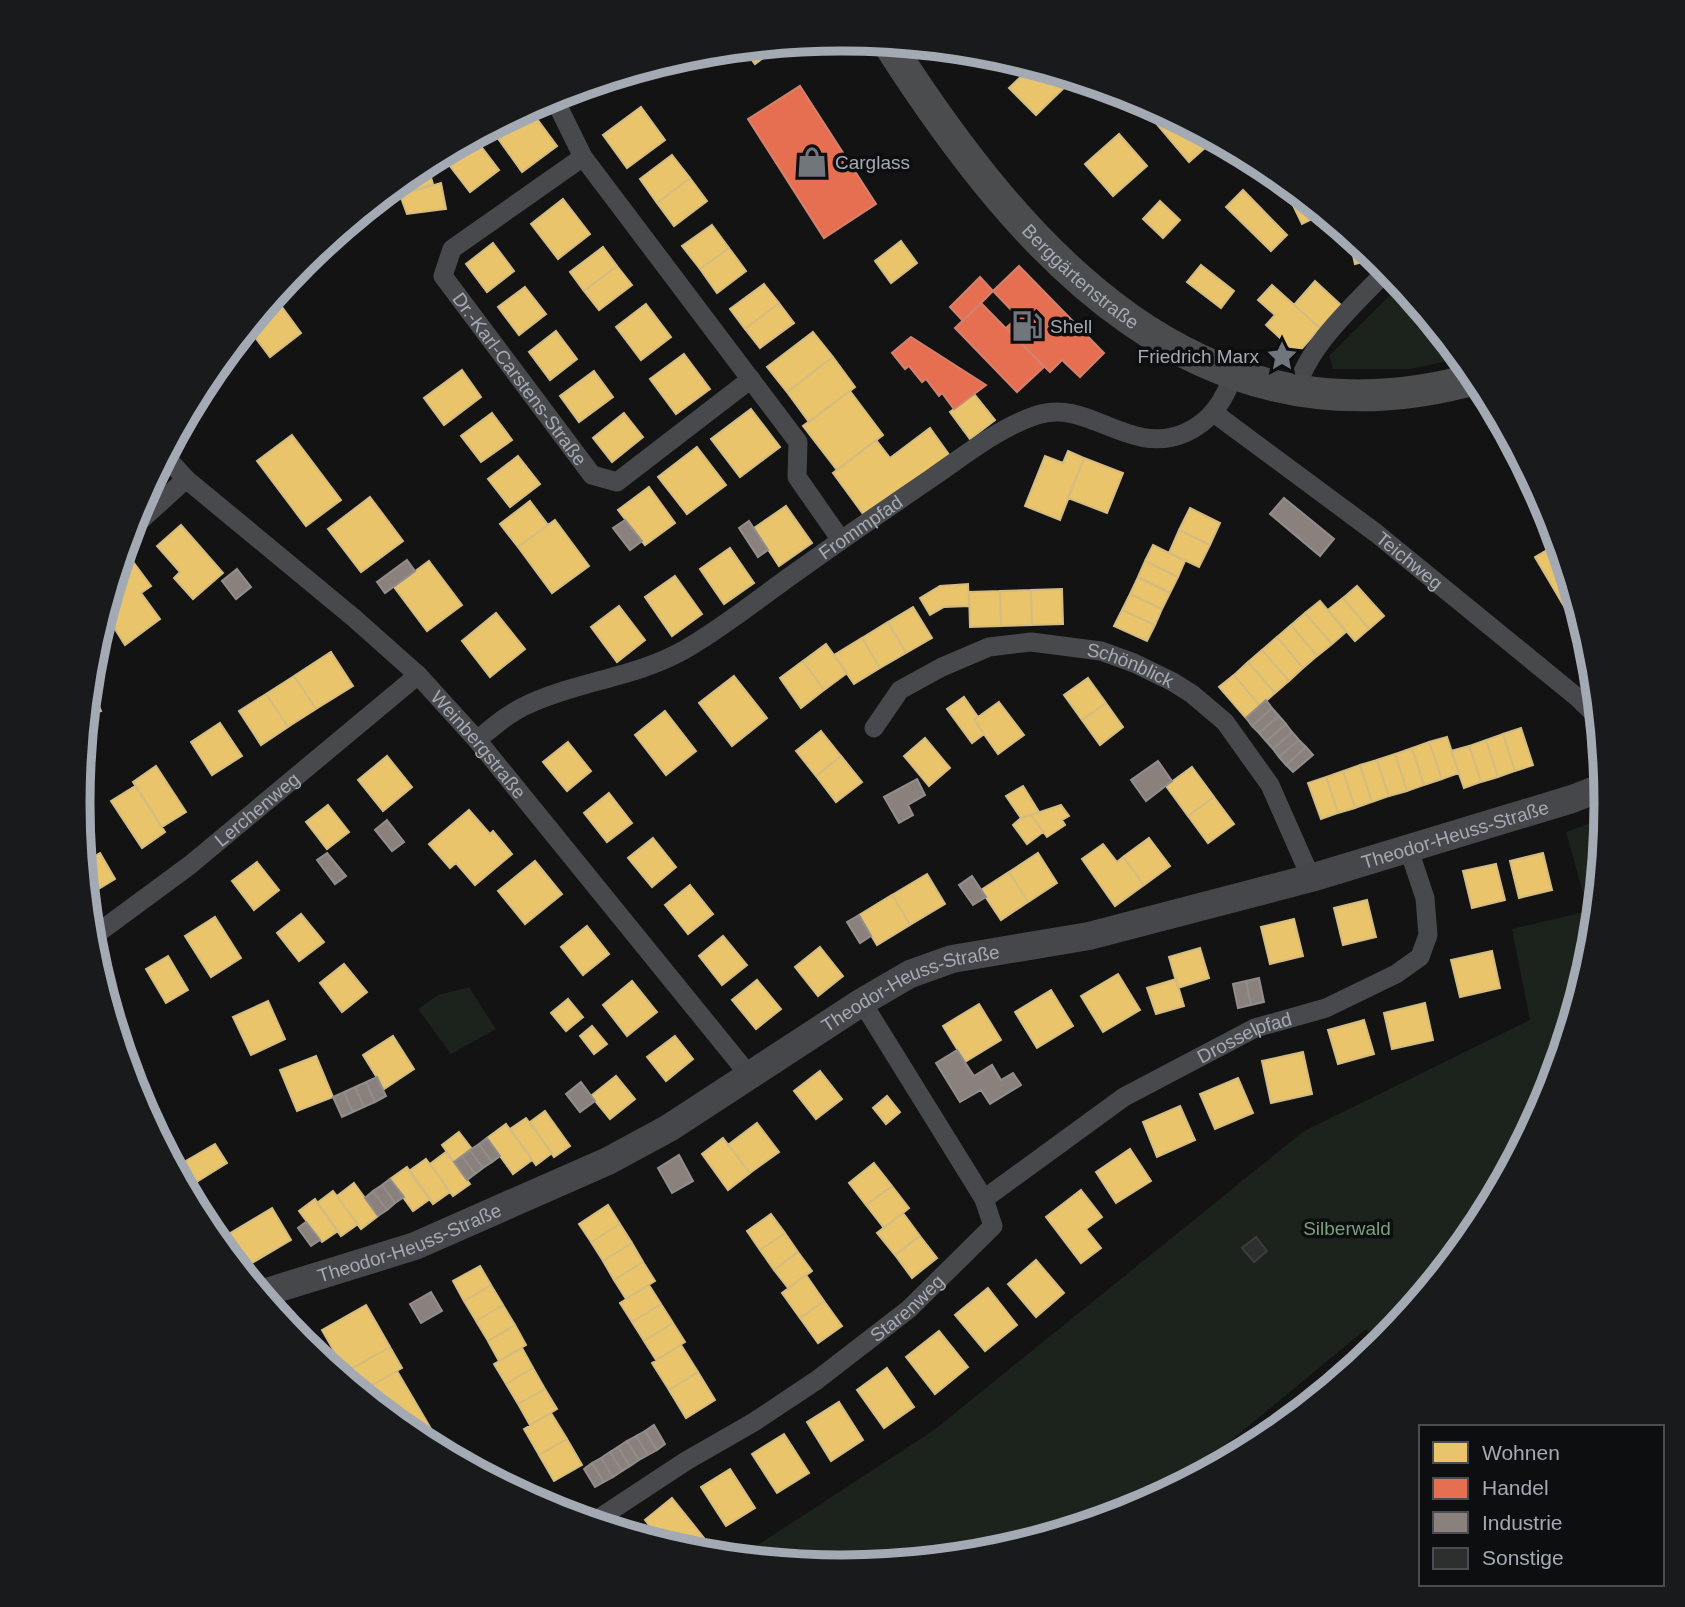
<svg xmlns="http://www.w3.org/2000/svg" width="1685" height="1607" viewBox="0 0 1685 1607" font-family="Arial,sans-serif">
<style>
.green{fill:#1c221c}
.homes{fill:#e9c46a;stroke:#d4bc80;stroke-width:2}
.shops{fill:#e76f51;stroke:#d3816f;stroke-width:2}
.industry{fill:#8a817c;stroke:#928d8d;stroke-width:2}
.building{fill:#2d2e2e;stroke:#3b3d3f;stroke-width:2}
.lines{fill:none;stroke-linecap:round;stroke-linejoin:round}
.street{stroke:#48494c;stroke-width:19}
.secondary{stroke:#46474a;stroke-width:28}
.primary{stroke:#4a4c4e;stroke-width:32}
.labels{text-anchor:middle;stroke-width:7;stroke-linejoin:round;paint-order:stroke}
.poi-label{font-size:19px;fill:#a4aab4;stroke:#0d0e0f;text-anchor:start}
.street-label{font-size:19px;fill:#a4aab4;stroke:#0d0e0f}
.park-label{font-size:19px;fill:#7c9f7c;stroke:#0d0e0f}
.rim{fill:none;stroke:#a4aab4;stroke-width:9}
</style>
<rect width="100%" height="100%" fill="#131313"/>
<!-- green -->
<path class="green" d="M1401,284L1462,358L1410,369H1333L1329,356Z
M1606,817L1593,953L1549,1097L1478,1229L1383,1345L1381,1346L1366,1329L1166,1494L1135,1510L991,1554L842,1568L738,1558L934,1430L1304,1131L1530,1020L1512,929L1588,911L1566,832Z
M469,987L496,1029L451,1054L418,1009L438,995Z"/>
<!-- homes -->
<path class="homes" d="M780,45L755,64L743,48Z
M1032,66L1061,74L1069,83L1036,115L1009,88Z
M641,107L665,140L627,168L603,135Z
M529,108L557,146L522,172L492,130Z
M1158,109L1215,139L1189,162L1150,116Z
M1119,134L1147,166L1113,196L1085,164Z
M474,137L499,170L470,192L443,157Z
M672,155L690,178L657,203L640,179Z
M427,164L433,184L400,195L397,184L418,167Z
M690,178L707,201L674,226L657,203Z
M1280,178L1320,210L1322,214L1302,224Z
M441,183L446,209L407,214L400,195Z
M1243,190L1287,235L1271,251L1226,207Z
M563,199L590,234L558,259L531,224Z
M1160,201L1180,220L1163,238L1143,219Z
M712,225L729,248L700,269L682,246Z
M1352,237L1378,258L1355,264L1349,238Z
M901,241L917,263L891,283L875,261Z
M493,243L514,271L487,292L466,264Z
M603,247L617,266L584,291L570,272Z
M729,248L746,271L717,293L700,269Z
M1201,265L1234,291L1221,308L1187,282Z
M617,266L632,285L599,310L584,291Z
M1315,281L1341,305L1320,328L1294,305Z
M764,284L779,303L745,329L730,309Z
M1272,285L1320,328L1297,354L1266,325L1275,315L1258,300Z
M525,287L546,314L519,335L498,307Z
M274,296L301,333L270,357L248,328Z
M779,303L794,323L760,348L745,329Z
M646,304L671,337L641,360L616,327Z
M556,331L577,359L550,380L529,352Z
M813,332L833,357L787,392L767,367Z
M684,354L710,389L676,414L650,379Z
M833,357L855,387L809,422L787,392Z
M462,370L481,397L444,425L424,398Z
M594,371L613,397L579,422L560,396Z
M850,391L883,435L837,470L803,426Z
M974,394L995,420L970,439L950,412Z
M751,409L780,447L740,477L711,439Z
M492,413L512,440L481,462L461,436Z
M624,413L643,437L612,462L593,438Z
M930,428L950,456L866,518L833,473L876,440L890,458Z
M292,435L341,500L306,526L257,461Z
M697,447L726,485L687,514L658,477Z
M1068,451L1084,458L1060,520L1025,506L1045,456L1063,463Z
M518,456L540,484L510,507L488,479Z
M1084,458L1123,473L1107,513L1068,498Z
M649,487L675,523L645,545L618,510Z
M370,497L403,541L361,572L328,529Z
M530,501L548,525L518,547L500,524Z
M786,506L812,543L779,566L754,528Z
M1190,508L1220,523L1210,545L1179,530Z
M555,520L589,566L552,593L518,547Z
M181,525L223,573L193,599L174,578L180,572L157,546Z
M1179,530L1210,545L1199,567L1169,553Z
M1559,543L1588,637L1584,640L1535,557Z
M1153,545L1185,561L1178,577L1145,561Z
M730,548L754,583L724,604L700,569Z
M429,561L462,605L427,631L394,587Z
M1145,561L1178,577L1170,593L1138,577Z
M134,563L151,586L141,593L160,619L125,645L105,613L115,578Z
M675,576L702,614L672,636L645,597Z
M1138,577L1170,593L1162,609L1130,594Z
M968,584L969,606L944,607L930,615L920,598L940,586Z
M1357,586L1384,616L1369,629L1343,598Z
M1062,589L1063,624L1032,625L1031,590Z
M1031,590L1032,625L1001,626L1000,591Z
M1000,591L1001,626L970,627L969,592Z
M1130,594L1162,609L1155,625L1122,610Z
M1343,598L1369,629L1355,641L1328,610Z
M1320,601L1346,632L1332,644L1305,613Z
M619,606L645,640L617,662L591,627Z
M913,607L932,638L906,653L888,622Z
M1122,610L1155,625L1147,641L1114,626Z
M496,613L525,649L490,677L462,641Z
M1305,613L1332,644L1317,656L1291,625Z
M888,622L906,653L880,668L862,638Z
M1291,625L1317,656L1303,668L1277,637Z
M1277,637L1303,668L1289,681L1262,650Z
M862,638L880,668L854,684L834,655Z
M826,644L847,673L824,690L803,661Z
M1262,650L1289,681L1275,693L1248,662Z
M331,652L353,686L316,709L294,676Z
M803,661L824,690L801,708L780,678Z
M1248,662L1275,693L1260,706L1234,675Z
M1234,675L1260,706L1246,718L1219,687Z
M294,676L316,709L288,727L266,694Z
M734,676L767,718L732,746L699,703Z
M1088,678L1106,703L1082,720L1064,695Z
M89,684L101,711L86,717Z
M266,694L288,727L261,745L239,711Z
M964,697L978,717L974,720L984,734L972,743L947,709Z
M999,702L1024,735L998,754L974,720Z
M1106,703L1123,727L1100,745L1082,720Z
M665,711L696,751L666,775L635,735Z
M220,723L242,756L212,775L191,742Z
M1521,728L1533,765L1515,771L1503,734Z
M821,731L841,756L816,776L796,751Z
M1503,734L1515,771L1498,777L1486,740Z
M1447,737L1459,773L1442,779L1429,742Z
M925,738L950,768L929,786L904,756Z
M1486,740L1498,777L1481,782L1469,746Z
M568,742L591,771L567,791L543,762Z
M1429,742L1442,779L1424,785L1412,748Z
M1469,746L1481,782L1464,788L1451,751Z
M1412,748L1424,785L1407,791L1395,754Z
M1395,754L1407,791L1389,796L1377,760Z
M387,756L412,787L383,811L358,780Z
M841,756L862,782L836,802L816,776Z
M1377,760L1389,796L1372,802L1360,765Z
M1360,765L1372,802L1355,808L1343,771Z
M156,766L186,812L162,827L133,782Z
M1192,767L1214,797L1188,816L1166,786Z
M1343,771L1355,808L1338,813L1326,777Z
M1326,777L1338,813L1321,819L1308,783Z
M135,786L165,832L142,848L111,801Z
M1023,786L1039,812L1021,818L1006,796Z
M609,793L632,823L607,842L584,813Z
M1214,797L1234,824L1208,843L1188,816Z
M328,805L349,832L327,849L306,822Z
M1061,805L1069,816L1062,820L1065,825L1047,837L1031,815Z
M469,810L490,834L493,831L512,854L475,885L456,863L450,868L429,844Z
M1031,815L1043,832L1027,844L1013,825L1021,818Z
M653,838L676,867L652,887L628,858Z
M1149,838L1170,866L1144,885L1123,857Z
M1103,844L1117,862L1123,857L1144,885L1115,906L1082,859Z
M100,853L115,879L92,893L85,883L83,863Z
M1038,853L1057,883L1028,902L1009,872Z
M1543,853L1552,890L1519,898L1510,861Z
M535,861L562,894L525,924L498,891Z
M257,862L279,890L254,910L232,881Z
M1496,864L1505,900L1472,908L1463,871Z
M1009,872L1028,902L1001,920L981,890Z
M927,874L945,904L910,925L892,895Z
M690,885L713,914L688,934L665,905Z
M892,895L910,925L877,945L859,915Z
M1367,900L1376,937L1343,945L1334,908Z
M301,914L324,942L299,961L277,933Z
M215,917L241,958L211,977L185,936Z
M1294,919L1303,956L1270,964L1261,927Z
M587,926L609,954L583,975L561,947Z
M723,936L747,965L722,985L699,956Z
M820,947L843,976L818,996L795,967Z
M1200,948L1209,978L1178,988L1169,957Z
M1492,951L1500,988L1460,997L1451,960Z
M168,956L188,990L166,1003L146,969Z
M344,964L367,992L342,1012L320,983Z
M1118,974L1140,1010L1103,1032L1081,996Z
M1176,979L1184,1006L1156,1014L1147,988Z
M757,980L781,1009L756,1029L732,1000Z
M632,981L657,1012L627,1036L603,1005Z
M1051,990L1073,1026L1037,1048L1015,1012Z
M568,999L583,1017L566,1031L551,1013Z
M268,1001L285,1039L251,1055L233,1017Z
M1425,1003L1433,1040L1392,1049L1384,1013Z
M979,1004L1001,1040L965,1062L943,1026Z
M1364,1020L1374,1054L1338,1064L1328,1030Z
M592,1026L607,1044L594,1054L580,1036Z
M393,1036L414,1069L384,1089L363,1055Z
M675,1036L693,1059L666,1081L647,1057Z
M1303,1052L1312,1094L1271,1103L1262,1061Z
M316,1056L333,1097L297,1111L280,1070Z
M820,1071L842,1099L816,1119L794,1091Z
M616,1076L635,1099L610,1119L591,1096Z
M1238,1078L1253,1113L1215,1129L1200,1094Z
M887,1096L900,1112L886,1124L873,1108Z
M1180,1106L1195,1140L1157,1157L1143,1122Z
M545,1111L570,1146L554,1157L530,1122Z
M526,1118L552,1153L536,1165L510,1129Z
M757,1123L779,1152L750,1173L728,1145Z
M506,1124L532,1160L513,1174L487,1138Z
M459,1132L472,1149L454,1162L442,1145Z
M723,1138L750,1173L728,1190L702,1154Z
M215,1144L227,1163L185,1189L174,1168Z
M1130,1149L1151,1181L1116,1203L1096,1172Z
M446,1152L470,1184L453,1196L430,1164Z
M426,1159L450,1192L433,1204L409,1171Z
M874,1163L892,1186L866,1205L849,1183Z
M407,1167L430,1199L413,1211L390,1179Z
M354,1183L378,1216L361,1229L337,1196Z
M892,1186L909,1208L884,1228L866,1205Z
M1081,1190L1102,1217L1086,1229L1101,1248L1081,1263L1046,1217Z
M333,1191L358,1224L341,1236L317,1203Z
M315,1199L338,1231L322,1242L299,1211Z
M608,1205L620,1224L591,1242L579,1224Z
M272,1208L291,1240L240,1270L217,1241Z
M903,1213L920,1236L895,1255L877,1233Z
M771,1214L785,1233L760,1250L747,1231Z
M620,1224L632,1243L603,1261L591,1242Z
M785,1233L798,1252L774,1270L760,1250Z
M920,1236L937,1258L912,1278L895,1255Z
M632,1243L643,1262L614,1280L603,1261Z
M798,1252L812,1271L788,1288L774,1270Z
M1036,1260L1064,1293L1036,1317L1008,1284Z
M643,1262L655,1281L626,1299L614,1280Z
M480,1266L491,1285L464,1301L453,1281Z
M806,1275L824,1301L800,1318L782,1293Z
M491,1285L503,1305L476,1321L464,1301Z
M649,1285L661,1304L632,1322L620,1303Z
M988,1288L1017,1325L985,1351L955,1315Z
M824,1301L842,1326L818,1343L800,1318Z
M661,1304L673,1323L644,1341L632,1322Z
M366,1305L390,1347L346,1372L322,1330Z
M503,1305L515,1325L488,1341L476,1321Z
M673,1323L685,1342L656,1360L644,1341Z
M515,1325L526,1345L499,1361L488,1341Z
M939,1331L968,1367L935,1394L906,1357Z
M681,1345L698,1372L669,1390L652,1363Z
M390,1347L402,1368L360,1392L346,1372Z
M522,1348L533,1368L506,1384L494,1364Z
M533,1368L545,1389L518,1404L506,1384Z
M887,1368L914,1407L884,1428L857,1390Z
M397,1371L434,1434L421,1442L360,1392Z
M698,1372L715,1400L686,1418L669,1390Z
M545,1389L557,1409L530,1425L518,1404Z
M839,1402L863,1440L831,1461L807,1422Z
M551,1413L567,1439L539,1455L524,1429Z
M784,1434L809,1473L777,1493L752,1454Z
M567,1439L582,1465L554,1481L539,1455Z
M730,1469L755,1508L726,1526L701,1487Z
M672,1498L704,1538L687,1552L665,1545L645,1520Z"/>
<!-- shops -->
<path class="shops" d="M800,86L876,204L824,238L748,119Z
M1019,266L1104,353L1080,377L1062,360L1050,372L1006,328L1018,317L993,291Z
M980,277L993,291L963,321L950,307Z
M981,303L1044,367L1017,392L955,328Z
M911,337L986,385L954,409L942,393L939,396L926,379L922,382L909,366L905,369L892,353Z"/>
<!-- industry -->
<path class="industry" d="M1284,498L1334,539L1320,556L1270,514Z
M625,520L642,541L630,550L613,528Z
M749,521L768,550L758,557L739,528Z
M407,560L415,571L385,593L377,582Z
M237,569L251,587L236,599L222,581Z
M1266,700L1272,708L1252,726L1246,718Z
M1272,708L1279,716L1259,733L1252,726Z
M1279,716L1286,724L1266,741L1259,733Z
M1286,724L1292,732L1273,749L1266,741Z
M1292,732L1299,740L1279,757L1273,749Z
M1299,740L1306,747L1286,765L1279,757Z
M1306,747L1313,755L1293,772L1286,765Z
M1158,761L1172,781L1146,801L1131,780Z
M917,779L925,795L908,805L913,815L899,823L884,797Z
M387,820L404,842L392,851L375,830Z
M327,853L346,876L335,884L317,860Z
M972,876L986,897L973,905L959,885Z
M859,915L871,936L860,943L847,922Z
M1259,978L1264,1002L1251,1005L1246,981Z
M1246,981L1251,1005L1238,1008L1233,984Z
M957,1050L974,1076L992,1065L1001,1080L1013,1073L1021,1085L990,1104L981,1090L960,1102L936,1063Z
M377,1077L386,1096L375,1102L366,1082Z
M366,1082L375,1102L364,1107L355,1087Z
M581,1082L595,1101L580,1112L566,1094Z
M355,1087L364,1107L353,1112L344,1092Z
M344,1092L353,1112L342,1117L333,1097Z
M487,1138L500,1156L492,1162L479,1144Z
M479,1144L492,1162L483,1168L470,1150Z
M470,1150L483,1168L475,1174L462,1156Z
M679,1155L693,1181L672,1193L658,1168Z
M462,1156L475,1174L467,1180L454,1162Z
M390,1179L404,1197L395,1203L382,1185Z
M382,1185L395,1203L387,1210L373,1191Z
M373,1191L387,1210L378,1216L365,1198Z
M306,1222L320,1240L311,1246L298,1228Z
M431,1292L442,1311L421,1323L410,1304Z
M654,1425L665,1444L657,1450L645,1431Z
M645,1431L657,1450L648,1455L636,1436Z
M636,1436L648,1455L639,1460L627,1441Z
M627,1441L639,1460L630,1466L618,1447Z
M618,1447L630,1466L622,1471L610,1452Z
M610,1452L622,1471L613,1477L601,1458Z
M601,1458L613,1477L604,1482L592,1463Z
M592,1463L604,1482L595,1487L584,1469Z"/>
<!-- building -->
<path class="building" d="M1256,1237L1267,1251L1254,1262L1242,1248Z"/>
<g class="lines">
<!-- street -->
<g class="street">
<path d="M553,96L583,157L798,442L797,477L841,540"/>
<path id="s1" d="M583,157L452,249L443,276L592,475L617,482L751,379"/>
<path d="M1296,391C1308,344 1356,304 1388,269"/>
<path id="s2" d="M1214,413L1376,533L1578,698L1599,718"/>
<path id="s3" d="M165,456L186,479L354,618L418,675L477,740L749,1075"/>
<path d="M130,530L186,479"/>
<path id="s4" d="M874,728L900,690L942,667L989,647L1031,642L1101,651L1134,663L1173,682L1192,694L1225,722L1270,785L1311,878"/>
<path id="s5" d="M477,740C493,727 510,712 529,704C579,681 636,677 684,650C719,630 752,604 785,580C834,545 883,511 933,477C965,455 1000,427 1037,415C1088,398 1129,457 1185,433C1212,421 1224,400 1234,374"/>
<path id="s6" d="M91,938L190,865L418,675"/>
<path id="s7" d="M984,1199L1124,1097L1255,1028L1326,1008L1396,974L1420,957L1428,935L1425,898L1408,847"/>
<path id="s8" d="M592,1523L686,1461L754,1422L817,1380L909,1309L993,1226L984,1199L862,1002"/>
</g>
<!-- secondary -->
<path class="secondary" id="s9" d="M260,1294L415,1246L608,1161L669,1128L862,1002L910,974L952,959L1089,936L1311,878L1572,799L1606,786"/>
<!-- primary -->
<path class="primary" id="s10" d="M888,43C1023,254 1201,457 1478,378"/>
</g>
<!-- icons -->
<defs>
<symbol id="shop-bare" viewBox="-9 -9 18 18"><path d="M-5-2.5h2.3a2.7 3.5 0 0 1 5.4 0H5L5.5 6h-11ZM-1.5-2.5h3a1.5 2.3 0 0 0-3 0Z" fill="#71757c" stroke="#0d0e0f" stroke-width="2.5" paint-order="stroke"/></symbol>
<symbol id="fuel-bare" viewBox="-9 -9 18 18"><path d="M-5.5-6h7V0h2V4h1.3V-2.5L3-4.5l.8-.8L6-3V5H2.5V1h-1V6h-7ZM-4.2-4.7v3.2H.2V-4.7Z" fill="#71757c" stroke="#0d0e0f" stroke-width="2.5" paint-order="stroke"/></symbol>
<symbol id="sight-bare" viewBox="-9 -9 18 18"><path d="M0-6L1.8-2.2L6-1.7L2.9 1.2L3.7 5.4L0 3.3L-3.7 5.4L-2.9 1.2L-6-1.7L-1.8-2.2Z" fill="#71757c" stroke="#0d0e0f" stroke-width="2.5" paint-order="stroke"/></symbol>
</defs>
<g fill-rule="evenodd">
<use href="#shop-bare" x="790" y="140" width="44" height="44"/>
<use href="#fuel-bare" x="1005" y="304" width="44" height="44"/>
<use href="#sight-bare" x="1260" y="334" width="44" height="44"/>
</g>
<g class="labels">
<!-- poi labels -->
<g class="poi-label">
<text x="835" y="169">Carglass</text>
<text x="1050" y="333">Shell</text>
<text x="1259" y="363" text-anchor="end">Friedrich Marx</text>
</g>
<!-- street labels -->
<g class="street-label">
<text dy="7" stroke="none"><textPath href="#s10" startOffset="304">Berggärtenstraße</textPath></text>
<text dy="7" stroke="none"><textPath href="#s1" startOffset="317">Dr.-Karl-Carstens-Straße</textPath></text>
<text dy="7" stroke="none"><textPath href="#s5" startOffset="443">Frommpfad</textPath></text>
<text dy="7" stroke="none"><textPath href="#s2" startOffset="245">Teichweg</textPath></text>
<text dy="7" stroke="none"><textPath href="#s4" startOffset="290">Schönblick</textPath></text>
<text dy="7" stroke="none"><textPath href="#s3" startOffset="427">Weinbergstraße</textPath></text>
<text dy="7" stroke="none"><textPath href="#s6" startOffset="210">Lerchenweg</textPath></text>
<text dy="7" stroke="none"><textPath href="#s9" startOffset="1292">Theodor-Heuss-Straße</textPath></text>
<text dy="7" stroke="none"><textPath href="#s9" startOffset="724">Theodor-Heuss-Straße</textPath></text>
<text dy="7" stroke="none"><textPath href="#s7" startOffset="308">Drosselpfad</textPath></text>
<text dy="7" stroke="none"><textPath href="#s9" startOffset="158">Theodor-Heuss-Straße</textPath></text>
<text dy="7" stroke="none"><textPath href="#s8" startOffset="382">Starenweg</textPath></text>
</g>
<!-- park labels -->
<g class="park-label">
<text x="1347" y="1235">Silberwald</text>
</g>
</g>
<!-- crop -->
<path d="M0 0H1685V1607H0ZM90 803a752 752 0 1 1 1504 0a752 752 0 1 1-1504 0Z" fill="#191a1c" fill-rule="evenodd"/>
<path class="rim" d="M90 803a752 752 0 1 1 1504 0a752 752 0 1 1-1504 0Z"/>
<!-- legend -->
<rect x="1419" y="1425" width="245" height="161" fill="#0d0e0f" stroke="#494c51" stroke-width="2"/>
<rect x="1433" y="1442" width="35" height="21" fill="#e9c46a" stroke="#494c51" stroke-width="2"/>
<text x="1482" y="1460" font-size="21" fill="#a4aab4">Wohnen</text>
<rect x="1433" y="1478" width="35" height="21" fill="#e76f51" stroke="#494c51" stroke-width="2"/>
<text x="1482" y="1495" font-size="21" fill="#a4aab4">Handel</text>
<rect x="1433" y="1512" width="35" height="21" fill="#8a817c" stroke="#494c51" stroke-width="2"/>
<text x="1482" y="1530" font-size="21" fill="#a4aab4">Industrie</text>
<rect x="1433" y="1548" width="35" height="21" fill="#2d2e2e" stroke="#494c51" stroke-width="2"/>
<text x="1482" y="1565" font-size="21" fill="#a4aab4">Sonstige</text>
</svg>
